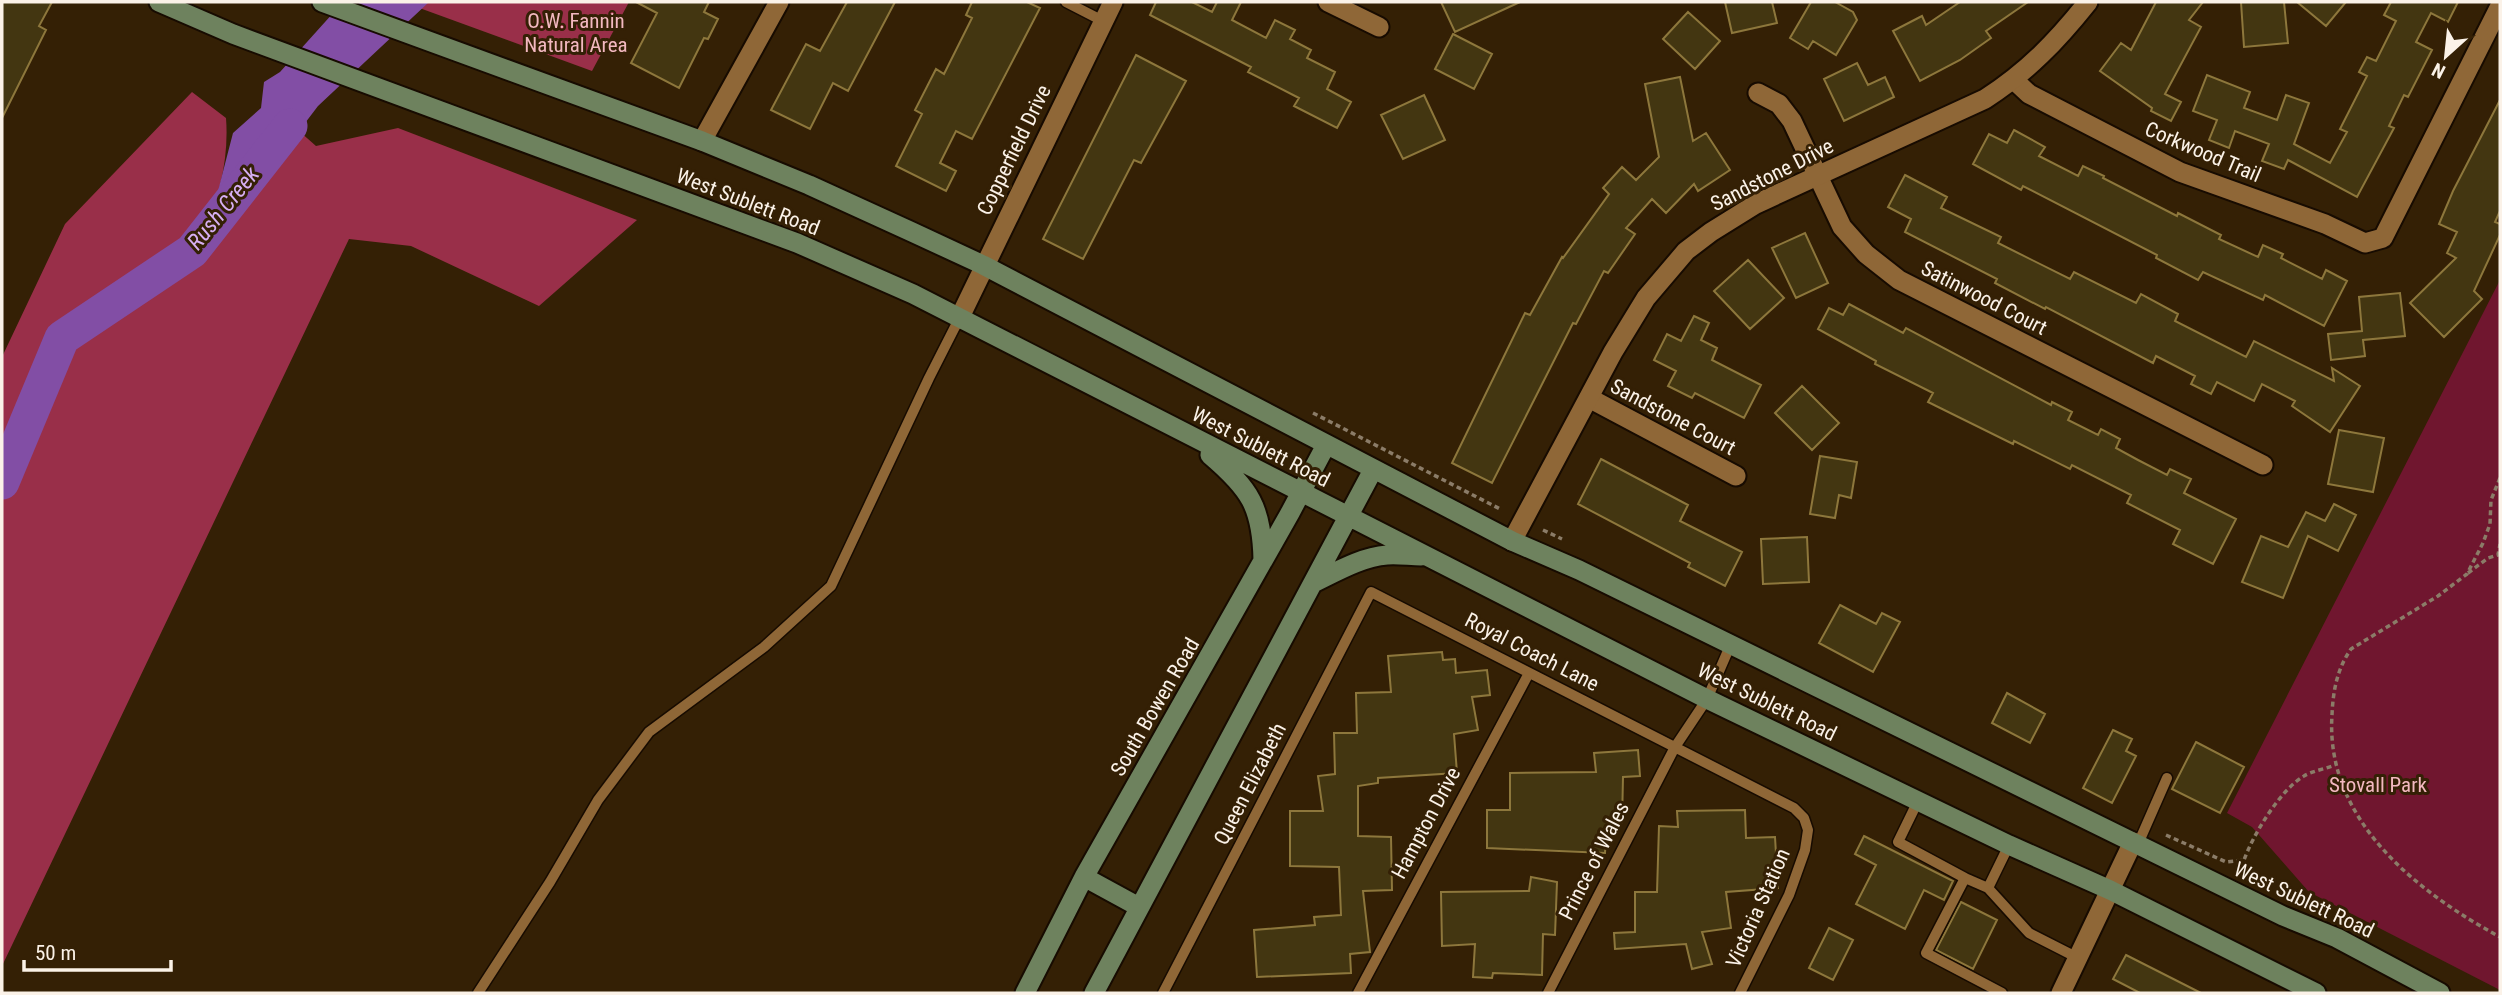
<svg xmlns="http://www.w3.org/2000/svg" width="2502" height="995" viewBox="0 0 2502 995" font-family="'Roboto Condensed',sans-serif">
<style>
.green{fill:#70162f}
.forest{fill:#992f49}
.water{fill:#824ea5}
.lines{fill:none;stroke-linecap:round;stroke-linejoin:round}
.river{stroke:#824ea5;stroke-width:35}
.building{fill:#433611;stroke:#8d773c;stroke-width:2}
.service-casing{stroke:#170b01;stroke-width:13}
.minor-casing{stroke:#170b01;stroke-width:23}
.tertiary-casing{stroke:#170b01;stroke-width:23}
.secondary-casing{stroke:#170b01;stroke-width:23}
.path{stroke:#8b7c68;stroke-width:3.5;stroke-dasharray:5 3.5;stroke-linecap:butt}
.service{stroke:#8f6737;stroke-width:10}
.minor{stroke:#8f6737;stroke-width:19}
.tertiary{stroke:#8f6737;stroke-width:19}
.secondary{stroke:#6e825e;stroke-width:19}
.labels{text-anchor:middle;stroke-width:6;stroke-linejoin:round;paint-order:stroke}
.park-label{font-size:21px;fill:#f3b8c0;stroke:#342005}
.street-label{font-size:21px;fill:#fbf2e8;stroke:#342005}
.water-label{font-size:23px;font-style:italic;fill:#d6aff3;stroke:#342005}
</style>
<rect width="100%" height="100%" fill="#342005"/>
<!-- green -->
<path class="green" d="M2500,280V990L2309,892L2252,827L2227,813Z"/>
<!-- forest -->
<path class="forest" d="M403,2H629L592,71Z
M192,92L226,118C229,156 220,197 204,231L237,210L242,180L299,131L316,146L398,128L637,220L539,306L411,246L349,239L2,966V357L65,224Z"/>
<!-- water -->
<path class="water" d="M343,2H429L318,106L299,131L241,180L237,209L214,241L204,232L212,214L233,133L261,108L264,82L280,72Z"/>
<g class="lines">
<!-- river -->
<path class="river" d="M2,482L62,338L192,251L290,126"/>
</g>
<!-- building -->
<path class="building" d="M2,2H52L39,26L46,30L2,118Z
M636,2H709L704,12L718,19L708,39L704,38L679,88L631,63L657,13Z
M847,2H895L848,91L833,83L810,129L771,110L806,44L820,51Z
M972,2H1027L1040,8L972,139L956,131L940,163L956,171L946,191L896,166L922,114L915,110L936,69L944,74L972,18L966,15Z
M1156,2H1192L1212,12L1217,2H1241L1232,20L1266,38L1275,20L1295,30L1290,39L1311,50L1307,58L1335,72L1327,89L1351,102L1337,128L1294,106L1299,98L1248,72L1251,67L1150,15Z
M1441,2H1520L1455,32Z
M1725,2H1772L1777,23L1732,33Z
M1811,2H1835L1853,12L1857,20L1836,55L1813,41L1808,49L1790,38Z
M1960,2H2028L1986,31L1991,38L1960,60L1920,81L1893,31L1922,16L1926,25Z
M2156,2H2203L2189,20L2201,27L2165,94L2181,102L2171,121L2151,111L2152,108L2100,71L2121,43L2131,50Z
M2241,2H2284L2288,43L2244,47Z
M2297,2H2346L2326,26Z
M2391,2H2458L2448,22L2431,13L2416,42L2432,50L2408,97L2404,95L2389,126L2394,128L2357,197L2288,160L2284,169L2262,161L2269,144L2235,131L2229,148L2209,140L2217,120L2193,111L2207,75L2250,92L2244,108L2277,120L2286,95L2309,103L2294,144L2330,163L2347,132L2340,129L2367,76L2359,72L2367,57L2376,61L2396,21L2384,15Z
M1688,12L1720,41L1695,69L1663,39Z
M1453,34L1492,54L1474,89L1435,69Z
M1136,55L1186,81L1141,163L1134,160L1083,259L1043,239Z
M1857,63L1868,85L1885,77L1894,97L1844,121L1824,79Z
M1680,77L1693,141L1706,133L1730,170L1698,191L1694,184L1666,213L1652,199L1626,228L1635,234L1608,273L1604,271L1576,324L1573,323L1492,483L1452,463L1525,313L1530,315L1562,257L1563,258L1609,194L1603,188L1622,167L1636,180L1659,157L1645,84Z
M1424,95L1445,140L1403,159L1381,115Z
M2500,100V211L2495,222L2500,224V235L2474,291L2482,299L2444,337L2410,303L2456,258L2447,253L2457,232L2439,224L2453,191Z
M2014,130L2045,147L2039,156L2078,176L2083,166L2104,176L2103,178L2177,216L2178,213L2221,235L2219,239L2258,257L2263,245L2283,254L2281,258L2322,279L2326,270L2347,281L2324,326L2265,295L2263,300L2203,272L2198,280L2156,258L2157,255L2023,186L2021,190L1973,164L1989,134L2007,143Z
M1905,175L1947,197L1941,208L2001,237L1998,243L2070,279L2074,272L2136,303L2141,294L2178,314L2175,321L2246,357L2254,341L2334,381L2332,368L2360,386L2330,432L2292,406L2295,401L2262,384L2254,401L2217,382L2211,394L2191,384L2195,376L2156,356L2153,363L2046,307L2045,309L1995,283L1997,279L1905,232L1911,219L1888,207Z
M1805,233L1828,283L1796,298L1772,248Z
M1748,260L1784,298L1750,329L1714,291Z
M2400,293L2405,336L2363,340L2365,356L2331,360L2328,334L2362,331L2359,297Z
M1849,304L1903,333L1906,328L2051,405L2052,402L2072,412L2068,420L2098,435L2101,429L2120,439L2116,448L2138,460L2167,475L2170,469L2191,479L2184,493L2236,519L2213,564L2173,544L2180,530L2127,503L2131,495L2072,465L2070,469L2014,441L2013,444L1928,402L1933,393L1875,364L1876,361L1818,329L1829,308L1843,315Z
M1694,316L1709,323L1701,340L1717,348L1712,360L1761,385L1744,418L1695,393L1692,398L1668,386L1676,371L1654,360L1667,334L1681,341Z
M1802,386L1839,423L1812,450L1775,413Z
M2339,430L2384,438L2373,492L2328,484Z
M1820,456L1857,462L1851,498L1839,495L1835,518L1810,514Z
M1601,459L1688,505L1680,521L1742,552L1725,586L1688,567L1690,563L1578,504Z
M2334,504L2356,515L2338,551L2308,536L2283,598L2242,582L2261,536L2288,547L2306,512L2325,521Z
M1807,537L1809,582L1763,584L1761,539Z
M1840,605L1876,624L1882,613L1900,622L1873,672L1819,643Z
M1442,652L1443,660L1455,659L1456,673L1487,670L1490,695L1472,697L1478,730L1454,734L1457,773L1378,778V783L1358,786V836L1391,837L1392,890L1363,891L1370,952L1350,954L1351,973L1257,977L1254,930L1315,925L1314,917L1341,915L1339,867L1290,866V811H1323L1318,776L1335,774L1334,733H1357L1356,693L1391,692L1388,656Z
M2007,693L2045,714L2030,743L1992,723Z
M2113,730L2132,739L2126,751L2136,756L2112,803L2083,788Z
M2196,742L2244,767L2220,813L2172,789Z
M1638,750L1640,776L1623,777L1622,823H1607L1605,853L1487,848V810H1510V773L1596,772L1594,753Z
M1745,810L1746,838L1775,837L1778,888L1726,892L1731,928L1702,932L1712,964L1692,969L1686,944L1615,949L1614,933L1635,932V892H1657L1659,826L1678,827L1677,811Z
M1864,836L1953,881L1944,900L1924,890L1905,929L1856,904L1876,865L1855,854Z
M1531,877L1557,882L1555,935L1543,934L1542,975L1493,973L1492,978L1473,977L1475,944L1442,946L1441,892L1529,891Z
M1961,902L1997,920L1973,969L1936,950Z
M1829,928L1853,940L1833,980L1809,968Z
M2126,955L2201,993H2140L2113,979Z"/>
<g class="lines">
<defs>
<path id="service" d="M1066,2L1103,21
M1918,801L1898,842L1965,878
M2138,844L2167,778
M1988,888L2009,845
M478,993L550,882L598,800L649,732L764,647L831,586L929,378L959,319
M1163,993L1371,592L1794,808L1804,818L1808,830L1805,850L1789,895L1740,993
M1358,993L1529,673
M1548,993L1675,747L1707,699L1730,646
M2002,993L1926,953L1965,878L1988,888L2029,933L2078,958"/>
<path id="minor" d="M1328,2L1379,27
M2014,80L2029,94L2180,172L2325,224L2365,243L2383,238L2500,6
M1758,93L1779,104L1792,121L1842,227L1866,254L1899,280L2263,465
M702,141L779,2
M959,319L1113,2
M1589,398L1736,476
M2061,993L2133,842"/>
<path id="tertiary" d="M1512,541L1613,352L1646,298L1686,251L1711,232L1756,204L1985,99C2028,71 2056,42 2088,2"/>
<path id="secondary" d="M159,2L233,34L797,243L913,294L1707,699L2009,845L2110,890L2316,993
M322,2L702,141L809,185L912,232L983,265L1512,541L1579,570L2283,916L2337,938L2440,993
M1210,455C1250,489 1262,507 1263,560
M1313,583C1336,572 1361,557 1387,555C1398,554 1410,556 1421,556
M1084,877L1139,907
M1025,993L1084,877L1290,513L1326,445
M1094,993L1373,470"/>
</defs>
<!-- service casing -->
<use href="#service" class="service-casing"/>
<!-- minor casing -->
<use href="#minor" class="minor-casing"/>
<!-- tertiary casing -->
<use href="#tertiary" class="tertiary-casing"/>
<!-- secondary casing -->
<use href="#secondary" class="secondary-casing"/>
<!-- path -->
<path class="path" d="M1313,413L1502,510
M2500,478L2491,500L2490,524L2483,543L2467,574L2438,596L2351,649C2337,669 2333,691 2332,715C2325,820 2417,892 2500,937
M1543,530L1562,539
M2468,573L2488,558L2498,555L2500,544
M2166,835L2226,862L2244,860C2253,835 2280,790 2304,776C2312,771 2325,769 2335,765"/>
<!-- service -->
<use href="#service" class="service"/>
<!-- minor -->
<use href="#minor" class="minor"/>
<!-- tertiary -->
<use href="#tertiary" class="tertiary"/>
<!-- secondary -->
<use href="#secondary" class="secondary"/>
</g>
<g class="labels">
<!-- park labels -->
<g class="park-label">
<text x="576" y="28">O.W. Fannin<tspan x="576" dy="24">Natural Area</tspan></text>
<text x="2378" y="792">Stovall Park</text>
</g>
<!-- street labels -->
<g class="street-label">
<text transform="translate(1014 150) rotate(-64)" y="7">Copperfield Drive</text>
<text transform="translate(2203 152) rotate(23)" y="7">Corkwood Trail</text>
<text transform="translate(1772 175) rotate(-27)" y="7">Sandstone Drive</text>
<text transform="translate(748 202) rotate(21)" y="7">West Sublett Road</text>
<text transform="translate(1984 298) rotate(27)" y="7">Satinwood Court</text>
<text transform="translate(1673 417) rotate(28)" y="7">Sandstone Court</text>
<text transform="translate(1261 447) rotate(27)" y="7">West Sublett Road</text>
<text transform="translate(1532 652) rotate(27)" y="7">Royal Coach Lane</text>
<text transform="translate(1767 702) rotate(26)" y="7">West Sublett Road</text>
<text transform="translate(1155 707) rotate(-60)" y="7">South Bowen Road</text>
<text transform="translate(1250 784) rotate(-63)" y="7">Queen Elizabeth</text>
<text transform="translate(1426 823) rotate(-62)" y="7">Hampton Drive</text>
<text transform="translate(1594 861) rotate(-63)" y="7">Prince of Wales</text>
<text transform="translate(2304 900) rotate(25)" y="7">West Sublett Road</text>
<text transform="translate(1758 908) rotate(-66)" y="7">Victoria Station</text>
</g>
<!-- water labels -->
<g class="water-label">
<text transform="translate(223 208) rotate(-51)" y="8">Rush Creek</text>
</g>
</g>
<!-- border -->
<rect width="2502" height="995" fill="none" stroke="#fbf2e8" stroke-width="7"/>
<!-- north arrow -->
<g transform="translate(2446 56) rotate(207)" stroke="#342005" stroke-width="5" paint-order="stroke">
<path d="M0-5L12 26L0 18L-12 26Z" fill="#fbf2e8"/>
<text y="-10" font-size="19" font-weight="bold" text-anchor="middle" fill="#fbf2e8">N</text>
</g>
<!-- scale -->
<path d="M24 960v10h147v-10" fill="none" stroke="#fbf2e8" stroke-width="3.5"/>
<text x="35" y="960" font-size="21" fill="#fbf2e8" stroke="#342005" stroke-width="5" paint-order="stroke">50 m</text>
</svg>
